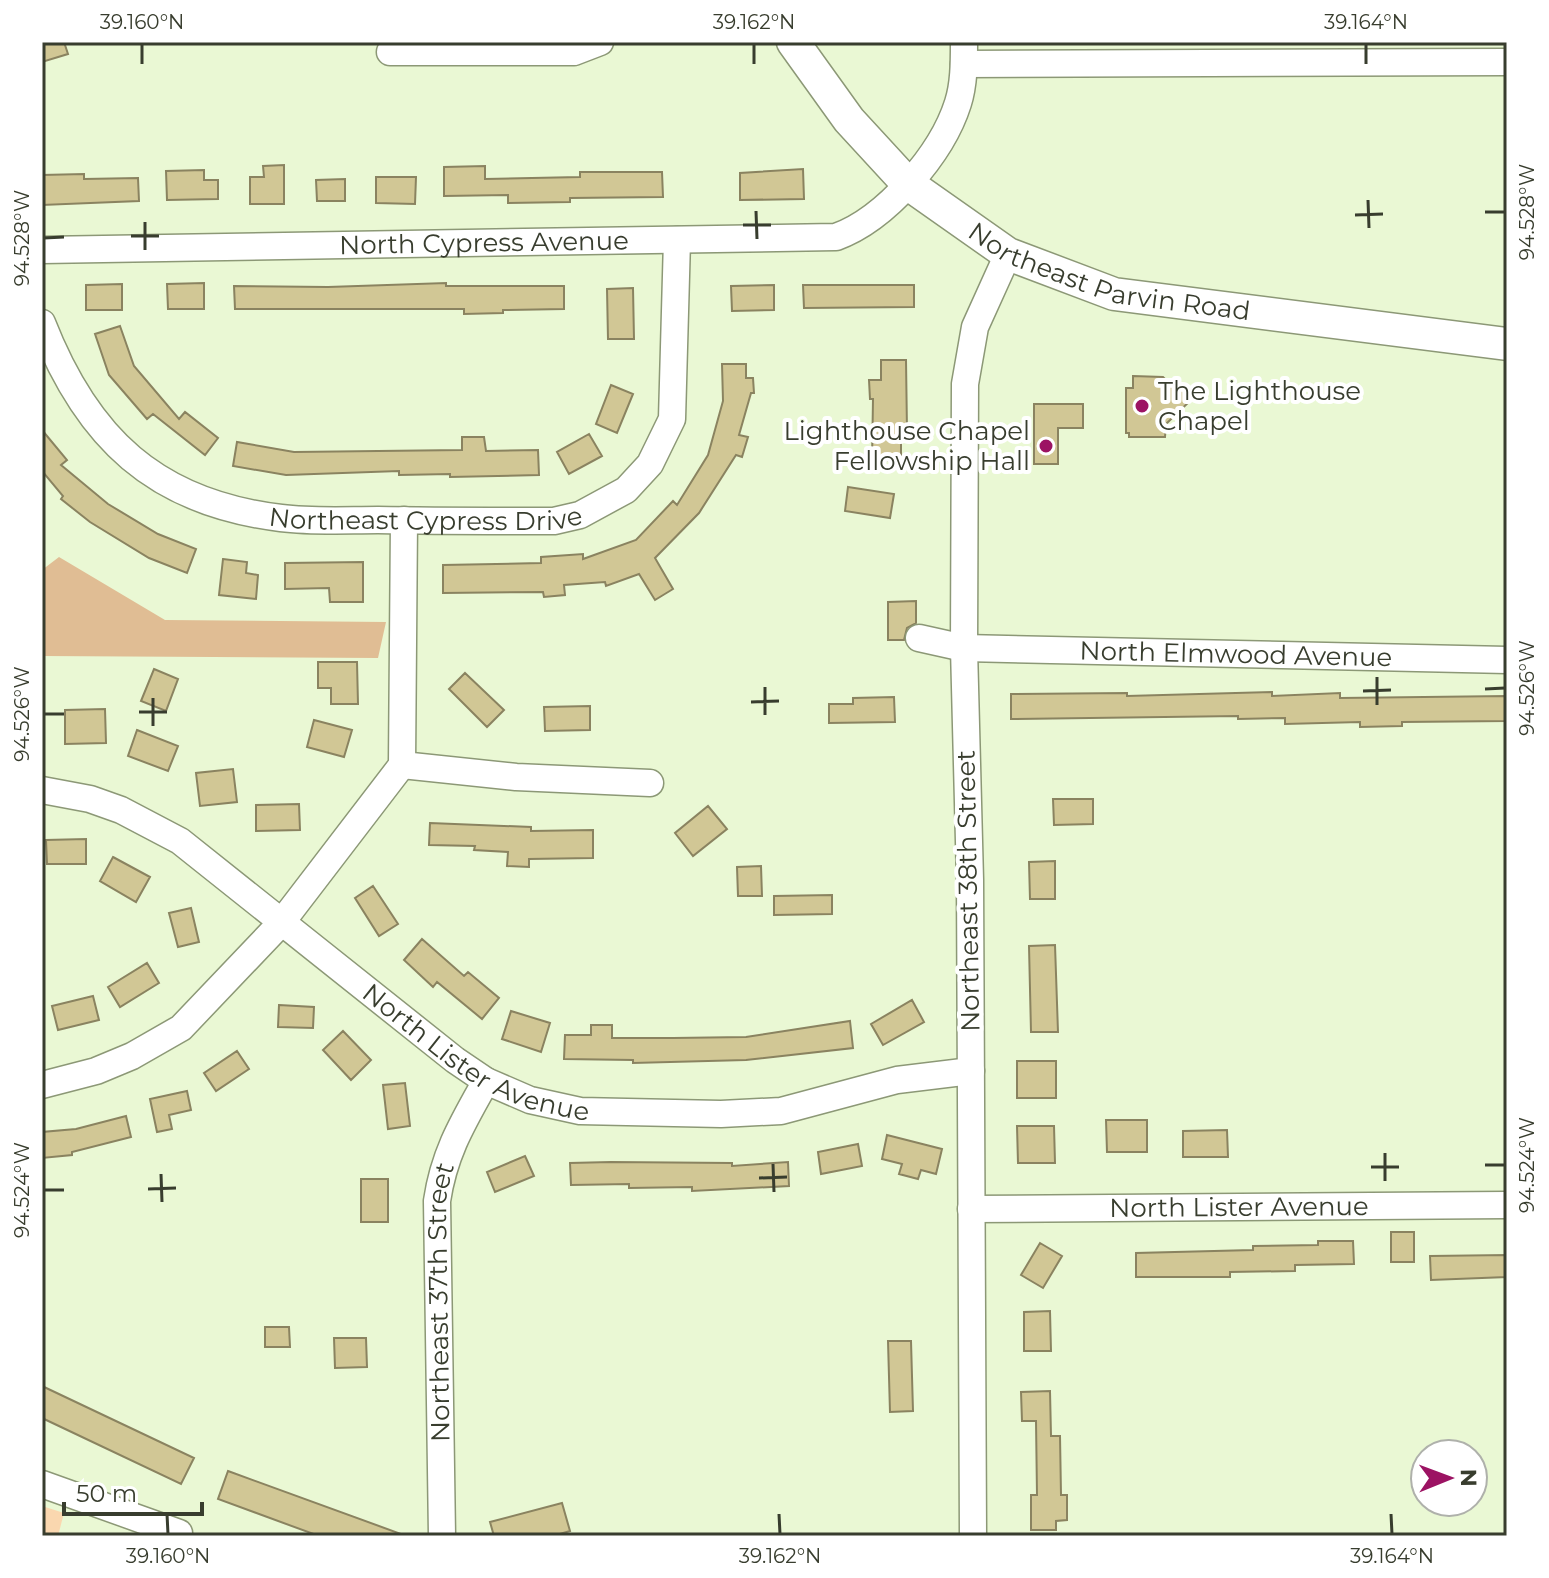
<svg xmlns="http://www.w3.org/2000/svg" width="1549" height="1578" viewBox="0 0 1549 1578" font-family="Montserrat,sans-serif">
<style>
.green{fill:#fad7af}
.forest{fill:#e0bd94}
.building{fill:#d1c795;stroke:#8a8360;stroke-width:2}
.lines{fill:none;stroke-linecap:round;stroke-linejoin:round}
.minor-casing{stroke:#8c9876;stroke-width:29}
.major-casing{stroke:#8c9876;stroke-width:35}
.minor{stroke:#fff;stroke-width:26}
.major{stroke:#fff;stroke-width:32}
.ticks{fill:none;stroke:#383d2e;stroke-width:3}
.poi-dot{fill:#9c1363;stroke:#fff;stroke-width:3}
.labels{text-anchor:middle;stroke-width:8;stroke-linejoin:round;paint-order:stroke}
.street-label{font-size:26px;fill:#383d2e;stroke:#fff}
.poi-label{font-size:26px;fill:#383d2e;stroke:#fff;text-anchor:start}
.neatline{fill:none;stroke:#383d2e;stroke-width:3}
.ticks-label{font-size:20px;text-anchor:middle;fill:#383d2e}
</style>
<rect width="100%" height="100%" fill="#eaf8d4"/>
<!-- green -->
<path class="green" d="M42,1506L64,1513L58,1536H42Z"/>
<!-- forest -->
<path class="forest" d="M59,557L165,620L386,622L378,658L42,656V570Z"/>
<!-- building -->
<path class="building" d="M42,42H64L68,54L42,62Z
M284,165V204H250V177H264L263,166Z
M485,166V179L580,177V172H662L663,197L570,198V202L508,203V195L444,196V167Z
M803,169L804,199L740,200V173Z
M204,170V180H218V199L167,200L166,171Z
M84,174V179L138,178L139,201L42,205V175Z
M376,177H416L415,204L376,203Z
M345,179V201H317L316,180Z
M204,283V309H168L167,284Z
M446,283V286H564V309L503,310V313L464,314V309H235L234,286L328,287Z
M122,284V310H86V285Z
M774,285V310L732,311L731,286Z
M803,285H914V307L804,308Z
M633,288L634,339H608L607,289Z
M120,326L134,366L179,419L185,412L218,438L205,455L153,414L147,419L109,375L95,334Z
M881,360H906L907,431H901V461H872L873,399H870L869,380H881Z
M722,364H746V378H753L754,393H751L739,435L748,437L742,457L736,455L699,513L655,558L673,589L655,600L639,574L606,586L605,582L564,585L565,595L544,597L543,592L443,593V565L541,563V557L583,554V559L636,540L673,501L677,505L708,455L723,401Z
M1133,376L1163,377L1169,383L1173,379L1192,399L1166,424L1165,437H1129V433H1126V388H1133Z
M611,385L633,394L617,433L596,424Z
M1034,404H1083V428H1058V464H1034Z
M42,430L67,460L61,465L108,504L158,534L196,549L187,573L149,558L90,522L61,499L63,496L42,471Z
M589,434L602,456L569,474L557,452Z
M462,437H484L486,451L538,450L539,475L450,477V474L399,475V471L286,475L233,466L237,442L294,452L462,450Z
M848,487L894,494L890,518L845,511Z
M223,559L247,562L246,573L258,575L256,599L219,595Z
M363,562V602H330L329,588L285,589V563Z
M916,601V623L907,628L904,640H888V602Z
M318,662H357L358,704H331V688H318Z
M154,669L178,679L166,711L141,701Z
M465,673L504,710L487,727L449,689Z
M1272,692V696L1340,693V698L1507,696V721L1402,722V726L1360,727V722L1285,724V718L1238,719V716L1011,719V694L1127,693V696Z
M894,697L895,722L829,723V704H853V698Z
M590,706V730L545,731L544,707Z
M105,709L106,743L65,744V710Z
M314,720L352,730L344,757L307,747Z
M137,730L178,746L168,771L128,756Z
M233,769L237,802L200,806L196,773Z
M1053,799H1093V824L1054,825Z
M299,804L300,830L256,831V805Z
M708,806L727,829L693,856L675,833Z
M430,823L531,827V831L593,830V858L529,859V867L507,866L508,852L474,850L475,846L429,845Z
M86,839V864H47L46,840Z
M113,857L150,877L136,902L100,881Z
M1055,861V899H1030L1029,862Z
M761,866L762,896H738L737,867Z
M373,886L398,924L379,936L355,898Z
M832,895V914L774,915V896Z
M191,908L199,942L178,947L169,913Z
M422,939L464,976L468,972L499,998L482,1019L437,982L433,987L404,960Z
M1055,945L1058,1032H1031L1029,946Z
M147,963L159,983L120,1007L108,987Z
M93,996L99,1020L58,1030L52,1006Z
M912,1000L924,1022L883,1045L871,1024Z
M279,1005L314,1007L313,1028L278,1027Z
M511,1011L550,1023L541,1052L502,1039Z
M850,1021L853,1048L746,1060L633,1063V1060L564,1059L565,1035H591V1025H612V1038H673L746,1037Z
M343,1031L371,1060L351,1080L323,1050Z
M237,1051L249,1069L216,1091L204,1073Z
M1017,1061H1056V1098H1017Z
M405,1083L410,1126L388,1129L383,1085Z
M187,1091L191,1110L169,1115L172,1129L157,1132L150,1099Z
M126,1116L131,1137L72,1152V1155L42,1158V1132L76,1129Z
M1106,1120H1147V1152H1107Z
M1017,1126H1054L1055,1163H1018Z
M1227,1130L1228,1157H1183V1131Z
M887,1135L942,1149L936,1174L921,1170L918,1179L899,1174L902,1164L882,1159Z
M858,1144L862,1166L821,1174L818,1152Z
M525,1156L534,1176L495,1192L487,1172Z
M611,1162L732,1163V1166L788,1162L789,1186L692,1191V1187L629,1188V1184L571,1185L570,1163Z
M361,1179H388V1222H361Z
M1391,1232H1414V1262H1391Z
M1318,1241H1353L1354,1264L1295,1265V1271L1230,1272V1277H1136V1253L1253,1250V1246L1318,1245Z
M1040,1243L1062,1256L1043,1288L1021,1275Z
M1507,1255V1277L1431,1280L1430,1256Z
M1050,1311L1051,1351H1024V1312Z
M265,1327H289L290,1347H265Z
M334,1338H366L367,1367L335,1368Z
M888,1341H911L913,1411L890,1412Z
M42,1386L194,1458L181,1484L42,1418Z
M1050,1391L1051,1436H1060L1061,1495H1067V1520L1056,1521V1530H1031V1495H1037L1036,1421H1022L1021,1392Z
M228,1471L401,1534L400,1536H319L218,1499Z
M562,1503L570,1531L553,1536H494L490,1522Z"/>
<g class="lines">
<defs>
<g id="minor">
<path d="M390,52H574L600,42"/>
<path d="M964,64L1507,62"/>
<path id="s1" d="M42,250L836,237C886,219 942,154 958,103C964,84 964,63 964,42"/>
<path id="s2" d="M42,323C87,438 155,503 281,518C313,522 346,520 378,520C436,521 495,521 554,521L580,515L626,490L650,464L672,419L677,240"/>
<path id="s3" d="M919,638L964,648L1507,660"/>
<path d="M402,765L516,777L650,783"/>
<path id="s4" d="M42,790L90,799L121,810L180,841L455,1060L486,1081L530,1100L580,1111L721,1114L781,1111L897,1080L971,1071"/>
<path d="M42,1085L96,1071L132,1056L181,1028L281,923L402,765L404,520"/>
<path id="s5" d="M971,1209L1507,1205"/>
<path d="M42,1484L179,1533L172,1536"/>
<path id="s6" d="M442,1536L437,1201C444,1153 463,1122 486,1081"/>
<path d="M973,1536L970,880L964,648L965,384L975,327L1008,254"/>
</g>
<g id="major">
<path id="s7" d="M793,42L849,120L907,183L1008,254L1114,294L1507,344"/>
</g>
</defs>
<!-- minor casing -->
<use href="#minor" class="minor-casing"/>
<!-- major casing -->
<use href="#major" class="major-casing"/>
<!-- minor -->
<use href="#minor" class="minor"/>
<!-- major -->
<use href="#major" class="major"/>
</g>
<!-- ticks -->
<path class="ticks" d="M142,44V64M754,44V64M1366,44V64M1368,200L1369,228M756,211L757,239M1485,212H1505M1355,215L1383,214M145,222V250M743,225H771M131,236H159M44,238L64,237M1377,677V705M765,687V715M1485,689L1505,688M1363,691L1391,690M153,698V726M751,702L779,701M139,712H167M44,714H64M1385,1153V1181M773,1164L774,1192M1485,1165H1505M1371,1167H1399M161,1174L162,1202M759,1178L787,1177M148,1189L176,1188M44,1190H64M167,1514L168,1534M779,1514L780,1534M1391,1514L1392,1534"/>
<!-- markers -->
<g class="poi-dot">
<circle cx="1142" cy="406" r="8"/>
<circle cx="1046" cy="446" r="8"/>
</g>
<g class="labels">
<!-- street labels -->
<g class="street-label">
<text dy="9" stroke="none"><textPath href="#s1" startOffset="442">North Cypress Avenue</textPath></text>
<text dy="9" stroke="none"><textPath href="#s7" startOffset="408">Northeast Parvin Road</textPath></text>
<text dy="9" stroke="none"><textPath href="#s2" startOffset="472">Northeast Cypress Drive</textPath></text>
<text dy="9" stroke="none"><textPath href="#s3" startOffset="318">North Elmwood Avenue</textPath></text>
<text transform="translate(968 891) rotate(-91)" y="9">Northeast 38th Street</text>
<text dy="9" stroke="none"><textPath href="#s4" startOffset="516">North Lister Avenue</textPath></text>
<text dy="9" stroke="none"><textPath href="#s5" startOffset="268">North Lister Avenue</textPath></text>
<text dy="9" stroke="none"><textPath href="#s6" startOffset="234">Northeast 37th Street</textPath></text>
</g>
<!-- poi labels -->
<g class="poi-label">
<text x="1158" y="400">The Lighthouse<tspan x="1158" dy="30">Chapel</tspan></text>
<text x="1030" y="440" text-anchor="end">Lighthouse Chapel<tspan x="1030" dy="30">Fellowship Hall</tspan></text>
</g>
</g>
<!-- border -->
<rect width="1549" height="1578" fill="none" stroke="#ffffff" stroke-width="88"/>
<!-- north arrow -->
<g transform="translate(1449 1478) rotate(89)"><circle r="38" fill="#ffffff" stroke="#afb1ab" stroke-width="2"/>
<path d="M0-6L14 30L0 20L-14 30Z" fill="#9c1363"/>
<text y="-12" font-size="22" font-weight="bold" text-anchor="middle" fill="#383d2e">N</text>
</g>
<!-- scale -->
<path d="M64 1502v12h138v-12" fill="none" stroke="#383d2e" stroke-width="4"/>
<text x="76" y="1502" font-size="24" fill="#383d2e" stroke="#ffffff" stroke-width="6" paint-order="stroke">50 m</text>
<rect x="44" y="44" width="1461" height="1490" class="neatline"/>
<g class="ticks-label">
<text x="142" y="29">39.160°N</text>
<text x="754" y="29">39.162°N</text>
<text x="1366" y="29">39.164°N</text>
<text transform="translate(1527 212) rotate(-90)" y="7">94.528°W</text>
<text transform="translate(22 238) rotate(-90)" y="7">94.528°W</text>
<text transform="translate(1527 688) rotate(-90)" y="7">94.526°W</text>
<text transform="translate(22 714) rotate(-90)" y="7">94.526°W</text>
<text transform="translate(1527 1165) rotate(-90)" y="7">94.524°W</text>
<text transform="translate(22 1190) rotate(-90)" y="7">94.524°W</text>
<text x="168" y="1563">39.160°N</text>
<text x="780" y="1563">39.162°N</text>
<text x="1392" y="1563">39.164°N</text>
</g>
</svg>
